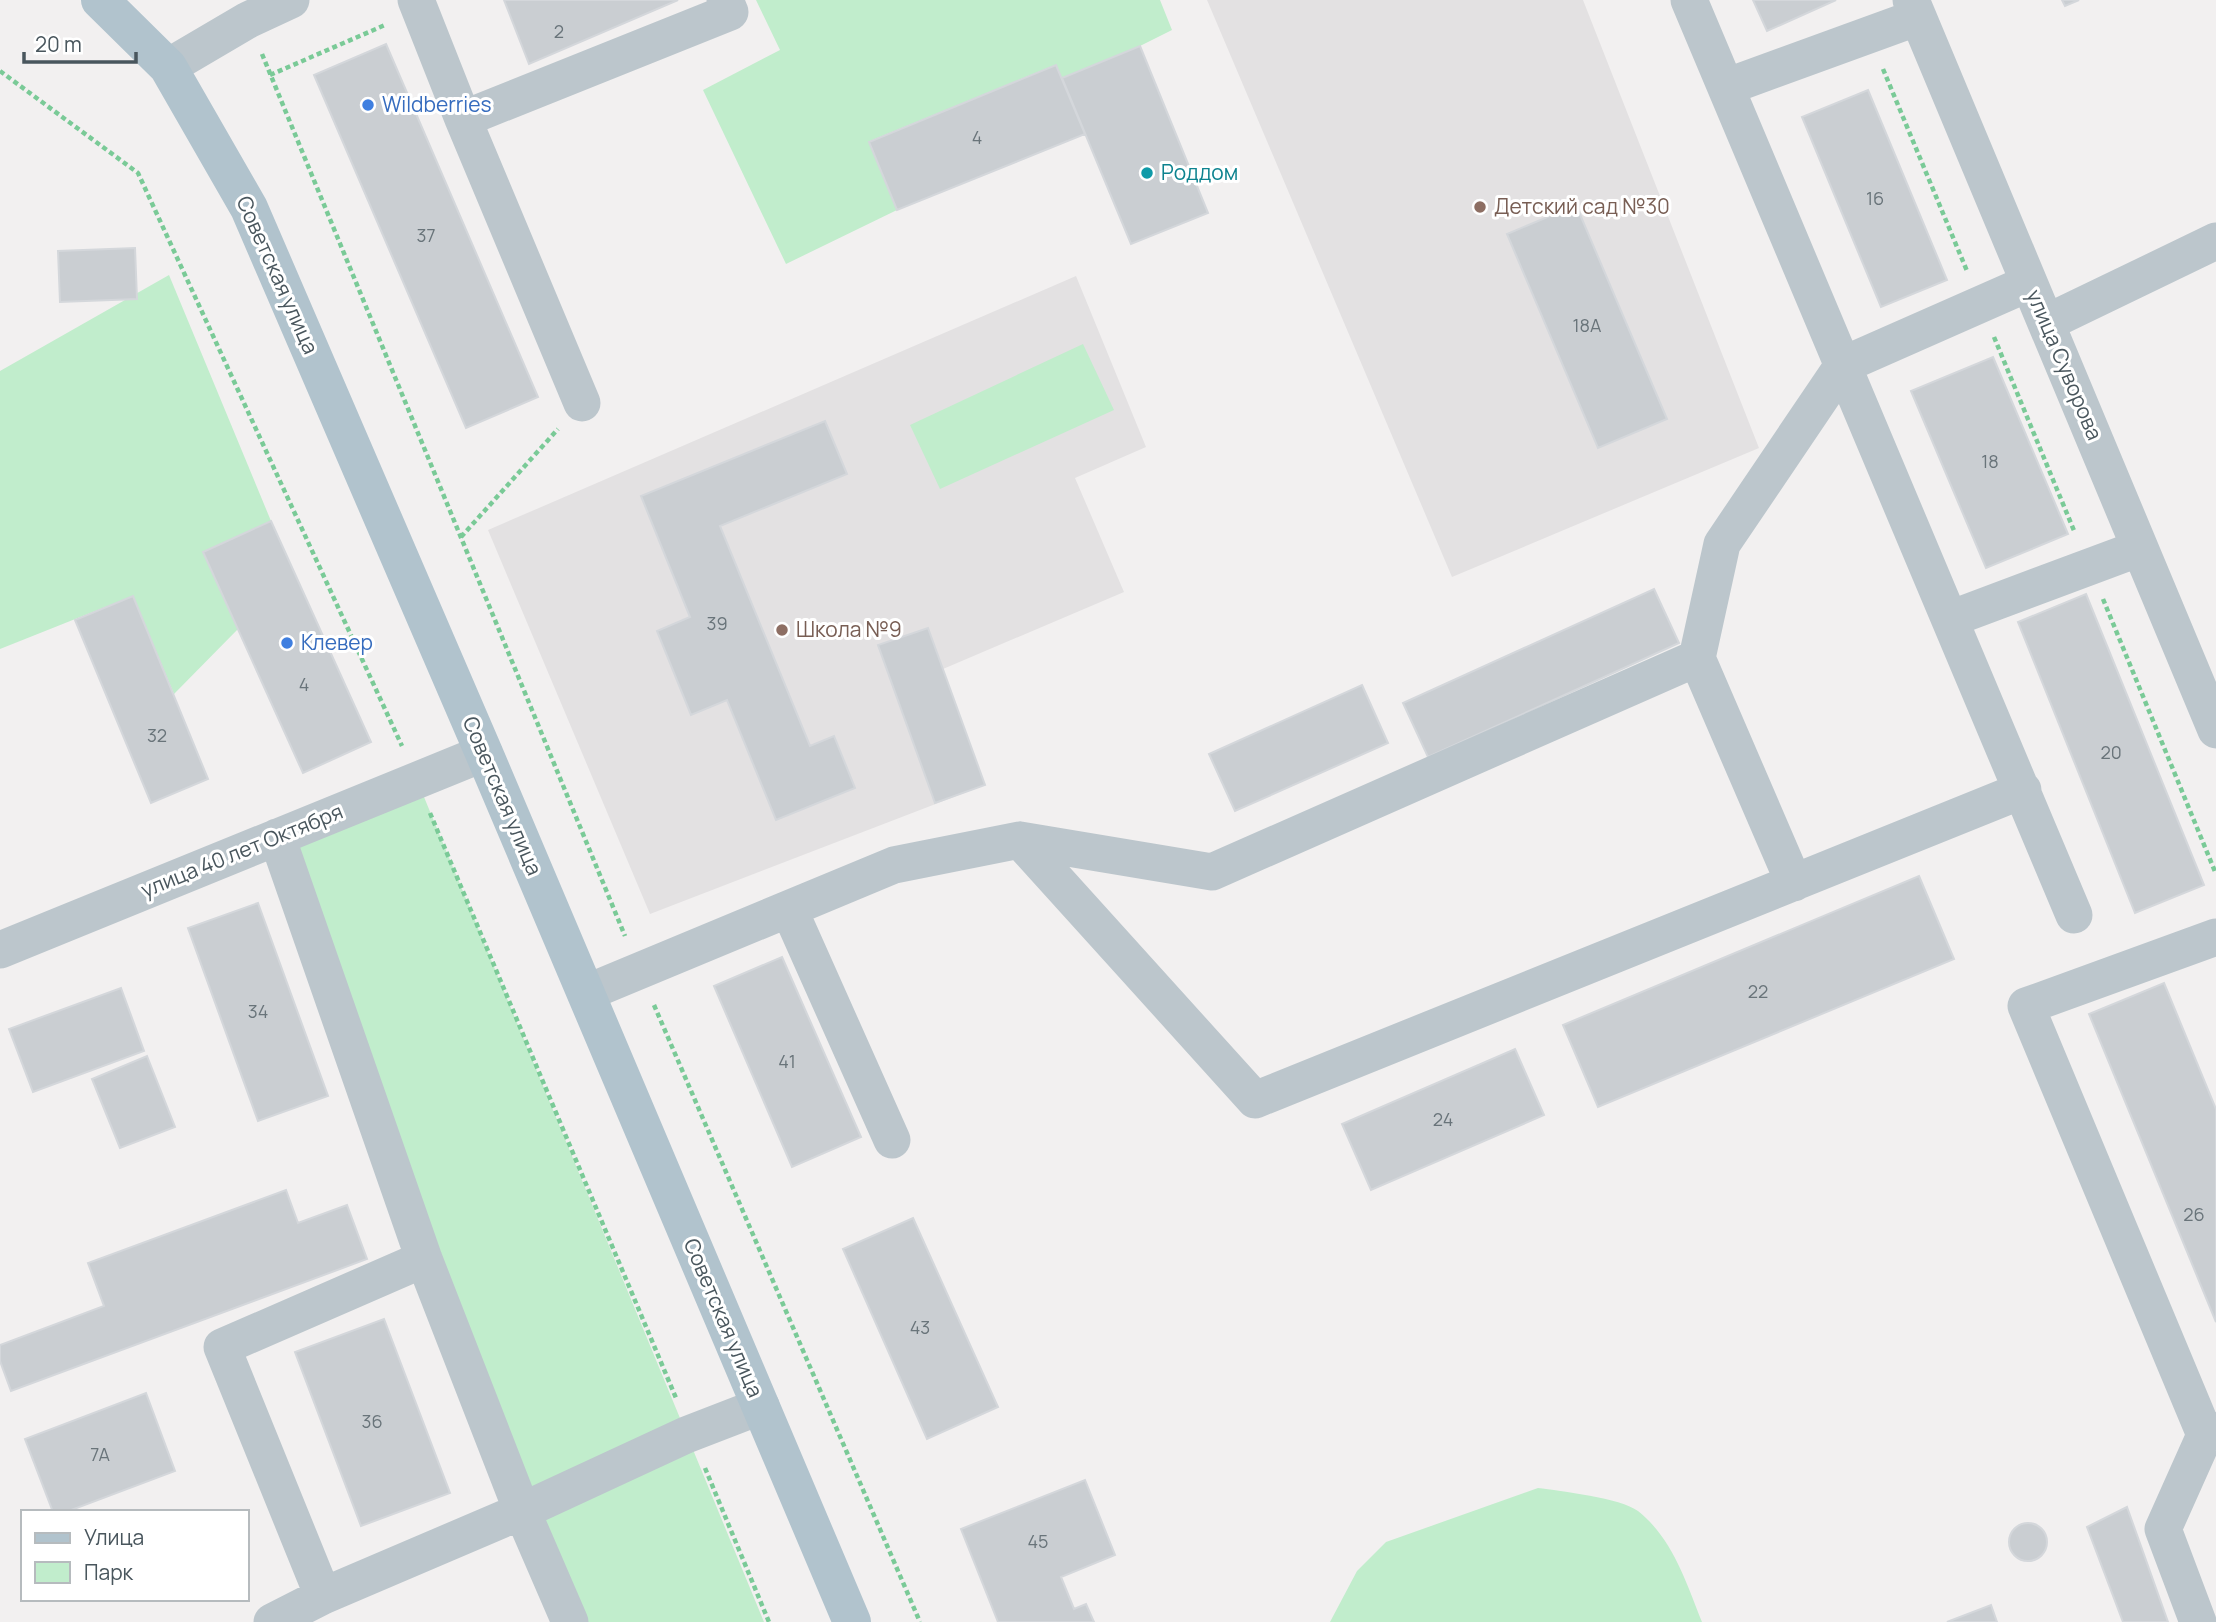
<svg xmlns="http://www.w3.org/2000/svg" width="2216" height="1622" viewBox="0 0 2216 1622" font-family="Manrope,sans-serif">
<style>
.education{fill:#e3e1e2}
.green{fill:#c1edcc}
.building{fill:#caced2;stroke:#d4d7db;stroke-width:2}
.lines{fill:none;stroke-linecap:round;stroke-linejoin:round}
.path{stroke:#7aca97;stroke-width:4.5;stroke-dasharray:5 3.5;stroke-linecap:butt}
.minor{stroke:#bcc6cc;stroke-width:37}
.major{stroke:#b1c3cd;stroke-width:38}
.shop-dot{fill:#3f7fe0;stroke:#fff;stroke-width:2.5}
.culture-dot{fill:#0f9aa8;stroke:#fff;stroke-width:2.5}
.education-dot{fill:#8d6e63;stroke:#fff;stroke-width:2.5}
.labels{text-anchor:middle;stroke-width:6;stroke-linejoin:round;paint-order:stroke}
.number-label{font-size:18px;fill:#69747a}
.shop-label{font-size:21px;fill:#366cbe;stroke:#fff;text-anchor:start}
.culture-label{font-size:21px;fill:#0d838f;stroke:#fff;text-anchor:start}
.education-label{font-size:21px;fill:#785e54;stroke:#fff;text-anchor:start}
.street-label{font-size:21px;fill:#49565d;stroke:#fff}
</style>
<rect width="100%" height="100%" fill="#f2f0f0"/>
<!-- education -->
<path class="education" d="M1207,0H1583L1759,448L1452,577Z
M1076,276L1146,447L1075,478L1124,592L943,669L985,785L650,914L488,530Z"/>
<!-- green -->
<path class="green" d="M756,0H1160L1172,30L1140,46L1062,78L1055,65L870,141L897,210L786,264L703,90L780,50Z
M169,275L271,521L203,552L238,629L174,694L133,596L0,649V371Z
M1083,344L1114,410L940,489L910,425Z
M417,780L764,1622H570L277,837Z
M1538,1488C1560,1491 1621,1498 1638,1511C1673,1539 1686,1582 1702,1622H1330L1357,1571L1386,1542Z"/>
<!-- building -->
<path class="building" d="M504,0H678L529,64Z
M1753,0H1836L1767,31Z
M2062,0H2079L2065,6Z
M386,44L538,397L466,428L314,75Z
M1140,46L1208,213L1131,244L1062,78Z
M1056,65L1085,134L897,210L869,142Z
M1868,90L1947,280L1881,307L1802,117Z
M1576,205L1667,419L1598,448L1507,234Z
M135,248L137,299L60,302L58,251Z
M1993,357L2068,534L1986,568L1911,391Z
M825,421L847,474L720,526L810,746L834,736L855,788L776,820L727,700L691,715L657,631L690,617L641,496Z
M271,521L371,742L303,773L203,552Z
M1654,589L1679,643L1428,757L1403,703Z
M2086,594L2204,885L2135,913L2018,622Z
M133,596L208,779L151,803L75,620Z
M928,628L985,785L935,803L878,645Z
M1362,685L1388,743L1235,811L1209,754Z
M1919,876L1954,959L1598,1107L1563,1025Z
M258,903L328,1096L258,1121L188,928Z
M782,957L861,1137L792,1167L714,986Z
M2164,983L2216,1109V1322L2089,1014Z
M121,988L144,1051L33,1092L9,1029Z
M1515,1049L1544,1115L1371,1190L1342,1124Z
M147,1056L175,1127L120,1148L92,1079Z
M286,1190L298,1223L347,1205L367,1259L11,1391L0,1361V1345L104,1306L88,1263Z
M913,1218L998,1407L927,1439L843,1249Z
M384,1319L450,1493L361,1526L295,1352Z
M146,1393L175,1471L66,1512H53L25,1439Z
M1085,1480L1115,1555L1061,1577L1074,1609L1086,1604L1094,1622H998L961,1529Z
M2127,1507L2168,1622H2123L2087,1527Z
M2009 1542a19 19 0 1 1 38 0a19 19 0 1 1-38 0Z
M1991,1605L1997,1622H1947Z"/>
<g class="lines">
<!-- path -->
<path class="path" d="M262,54L625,936
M1883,69L1967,271
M0,71L138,173L402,746
M270,75L385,25
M1994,337L2075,533
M461,537L558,429
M2103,599L2216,874
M430,813L676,1398
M654,1005L920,1622
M705,1468L769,1622"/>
<!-- minor -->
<path class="minor" d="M416,0L463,119L582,403
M1689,0L2074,915
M1911,0L2216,730
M168,67L248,20L291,0
M1726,87L1918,17
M463,119L730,12L725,0
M2046,323L2216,241
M1950,619L2140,548
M1697,658L1794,883
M1020,840L1212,872L1697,658L1722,544L1843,365L2029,283
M789,909L892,1140
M2216,937L2026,1006L2205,1435L2216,1431
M0,950L484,753
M586,993L894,865L1020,840L1255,1100L2023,790
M323,1596L222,1347L424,1259
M272,1622L323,1596L522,1511L424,1259L277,837
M570,1622L522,1511L686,1435L761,1406
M2198,1622L2163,1529L2205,1435"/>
<!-- major -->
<path class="major" d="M100,0L168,67L249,208L484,753L852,1622"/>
</g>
<!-- markers -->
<g class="shop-dot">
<circle cx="368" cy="105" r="7"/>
<circle cx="287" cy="643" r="7"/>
</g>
<circle class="culture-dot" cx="1147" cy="173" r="7"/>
<g class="education-dot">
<circle cx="1480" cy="207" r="7"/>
<circle cx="782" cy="630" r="7"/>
</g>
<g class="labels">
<!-- number labels -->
<g class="number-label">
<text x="559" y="38">2</text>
<text x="977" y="144">4</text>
<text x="1875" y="205">16</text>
<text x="426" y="242">37</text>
<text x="1587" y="332">18А</text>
<text x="1990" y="468">18</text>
<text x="717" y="630">39</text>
<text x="304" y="691">4</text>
<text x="157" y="742">32</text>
<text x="2111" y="759">20</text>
<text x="1758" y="998">22</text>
<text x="258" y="1018">34</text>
<text x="787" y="1068">41</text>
<text x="1443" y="1126">24</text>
<text x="2194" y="1221">26</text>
<text x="920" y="1334">43</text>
<text x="372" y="1428">36</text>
<text x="100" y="1461">7А</text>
<text x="1038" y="1548">45</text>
</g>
<!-- shop labels -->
<g class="shop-label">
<text x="382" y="112">Wildberries</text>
<text x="301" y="650">Клевер</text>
</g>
<!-- culture labels -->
<g class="culture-label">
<text x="1161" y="180">Роддом</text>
</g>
<!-- education labels -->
<g class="education-label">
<text x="1494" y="214">Детский сад №30</text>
<text x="796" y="637">Школа №9</text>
</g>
<!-- street labels -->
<g class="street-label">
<text transform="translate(277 275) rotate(66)" y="7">Советская улица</text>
<text transform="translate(2064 365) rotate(67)" y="7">улица Суворова</text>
<text transform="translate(502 796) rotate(67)" y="7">Советская улица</text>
<text transform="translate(242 851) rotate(-22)" y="7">улица 40 лет Октября</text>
<text transform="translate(723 1318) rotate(67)" y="7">Советская улица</text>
</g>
</g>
<!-- legend -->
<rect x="21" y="1510" width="228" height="91" fill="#ffffff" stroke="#b6bbbe" stroke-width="2"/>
<rect x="35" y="1533" width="35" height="10" fill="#b1c3cd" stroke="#b6bbbe" stroke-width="2"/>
<text x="84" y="1545" font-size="21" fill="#49565d">Улица</text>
<rect x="35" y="1562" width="35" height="21" fill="#c1edcc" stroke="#b6bbbe" stroke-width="2"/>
<text x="84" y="1580" font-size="21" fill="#49565d">Парк</text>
<!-- scale -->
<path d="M24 52v10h112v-10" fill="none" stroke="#49565d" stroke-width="3.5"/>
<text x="35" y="52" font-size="21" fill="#49565d" stroke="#ffffff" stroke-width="5" paint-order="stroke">20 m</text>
</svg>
